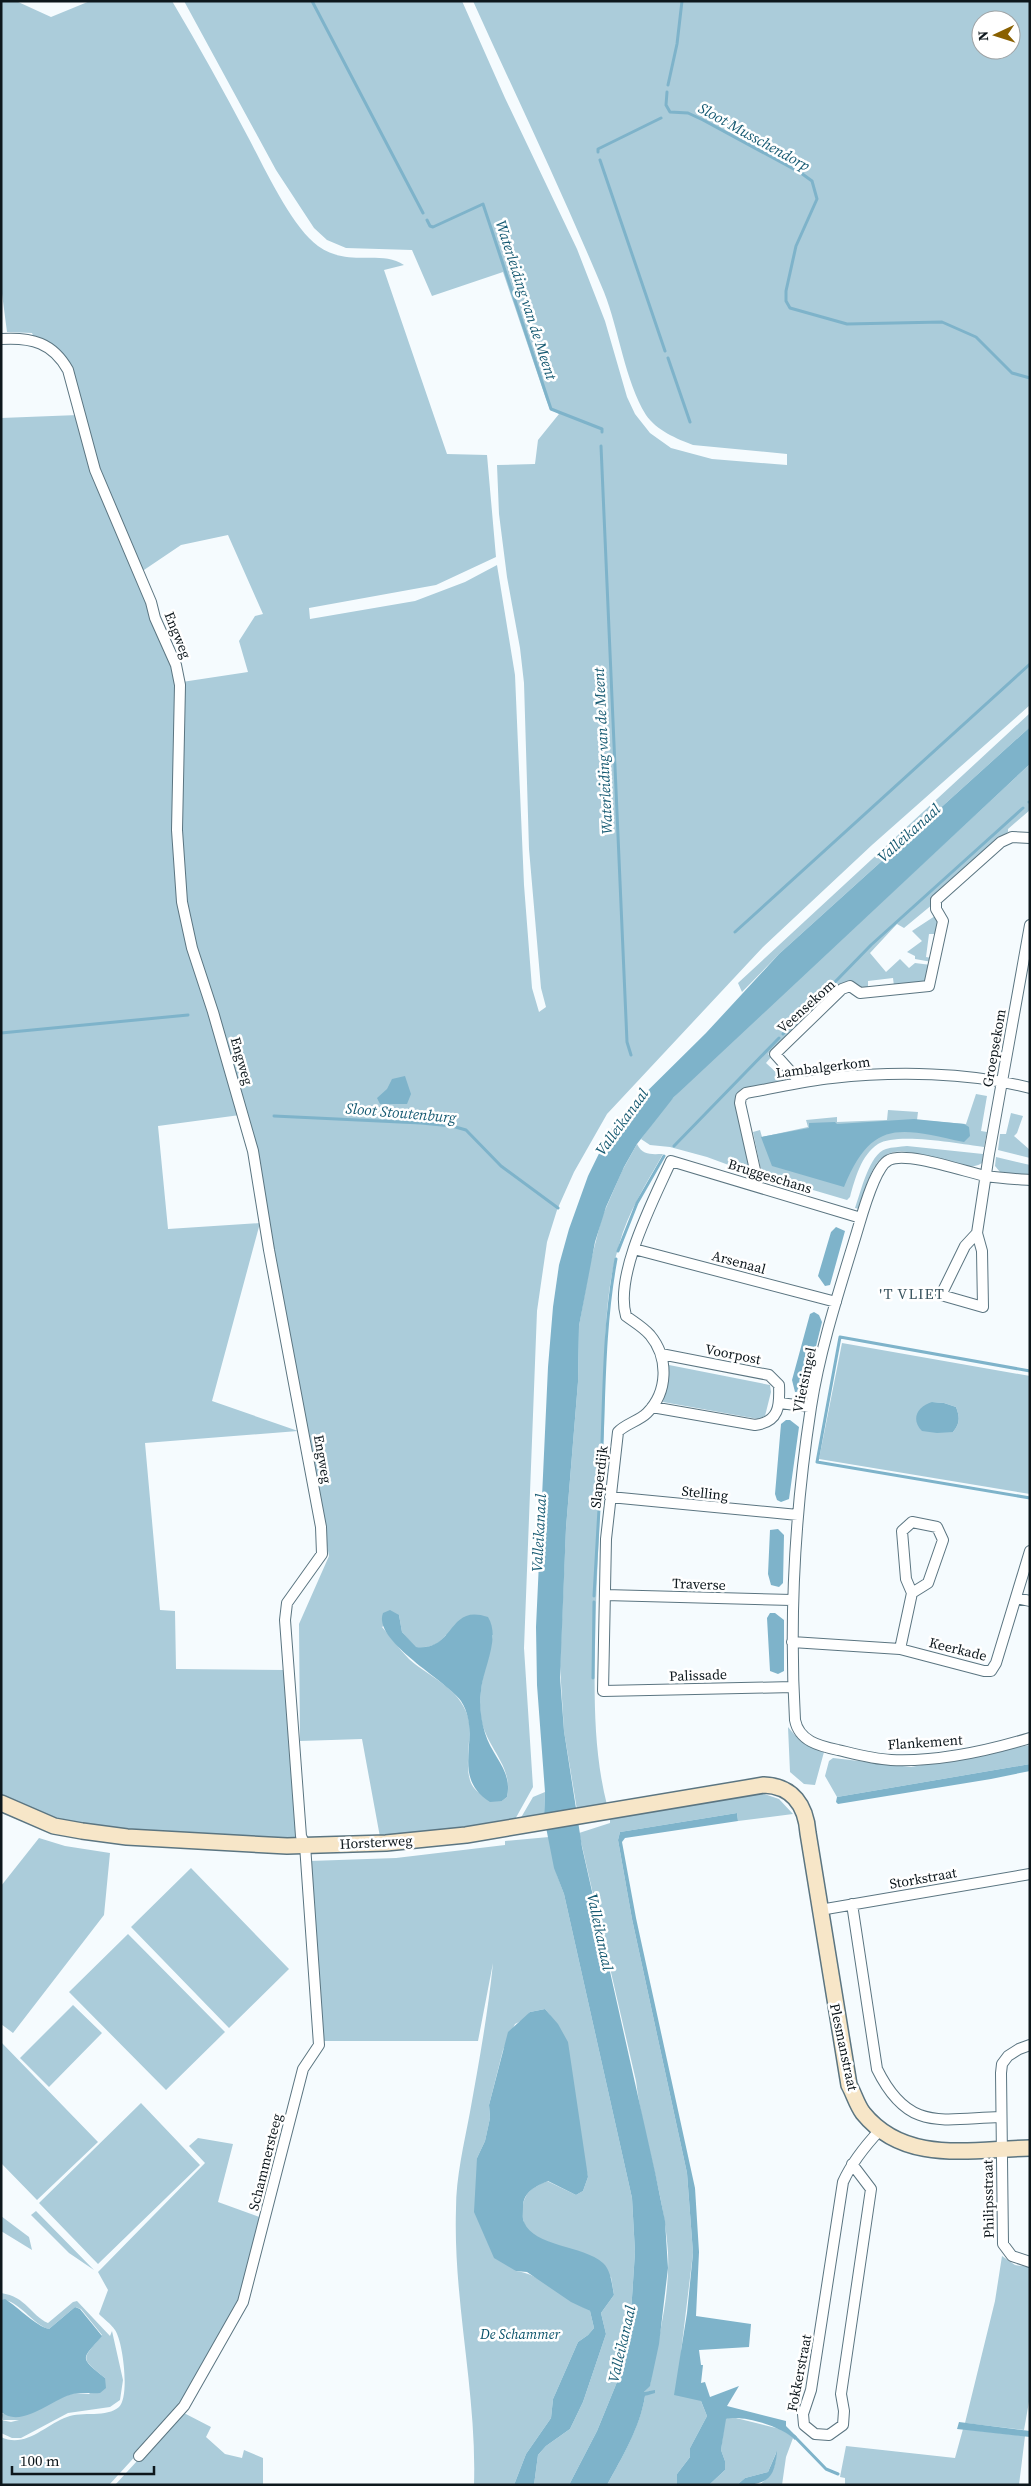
<svg xmlns="http://www.w3.org/2000/svg" width="1031" height="2486" viewBox="0 0 1031 2486" font-family="'Source Serif 4',serif">
<style>
.green{fill:#abccda;fill-rule:evenodd}
.water{fill:#7eb3ca}
.lines{fill:none;stroke-linecap:round;stroke-linejoin:round}
.stream{stroke:#7eb3ca;stroke-width:3}
.street-casing{stroke:#5b7581;stroke-width:12}
.secondary-casing{stroke:#5b7581;stroke-width:18}
.street{stroke:#fff;stroke-width:10}
.secondary{stroke:#f7e6c8;stroke-width:15}
.labels{text-anchor:middle;stroke-width:5;stroke-linejoin:round;paint-order:stroke}
.street-label{font-size:14px;fill:#0d171c;stroke:#fff}
.park-label{font-size:14px;font-style:italic;fill:#075169;stroke:#fff}
.water-label{font-size:15px;font-style:italic;fill:#165a72;stroke:#fff}
.neighbourhood-label{font-size:15px;letter-spacing:1px;fill:#3d5762;stroke:#fff}
</style>
<rect width="100%" height="100%" fill="#f5fbfe"/>
<!-- green -->
<path class="green" d="M1,1H16L51,17L90,1H172C199,46 224,92 248,137C264,167 291,226 318,246C349,268 380,249 404,265L384,270L447,454L487,455L496,557L436,585L309,608L310,619L415,601L465,582L497,565L515,675L524,885L532,988L539,1012L546,1007L541,988L529,849L524,683L520,648L507,577L499,514L497,465L535,464L538,440L559,414L550,409L546,399L503,272L432,296L412,250L346,248L327,240L314,228L276,170L184,1H462L505,98L577,249L605,321L627,397L635,414L650,433L671,448L712,459L787,465V454L693,445C677,439 656,430 646,415C625,381 619,330 604,292C563,194 517,98 473,1H1030V705L872,845L763,947L607,1114L574,1172L557,1210L547,1242L537,1311L524,1648L533,1787L513,1823L380,1837L362,1739L300,1741L299,1624L329,1556L259,1183L195,946L181,871L182,682L248,672L239,641L255,616L263,614L228,535L181,545L141,572L94,459L75,382L34,338L32,333L7,332L1,286ZM981,20H1011V50H981ZM399,1615L402,1632L415,1647C429,1648 437,1646 446,1635H493C487,1661 477,1691 481,1718C486,1748 514,1766 507,1797L502,1801C495,1799 487,1797 480,1793C458,1781 474,1738 468,1717C459,1687 430,1678 409,1659C399,1649 391,1637 382,1627Z
M78,415L172,662L176,678V873L240,1115L158,1126L168,1229L260,1223L212,1401L298,1431L145,1443L160,1610L175,1611L176,1669L286,1670L299,1834L292,1841L145,1835L61,1823L1,1797V418Z
M1030,713V727L779,954L742,992L738,983Z
M1030,764V810L1008,829V832L987,848L933,904L904,928L897,924L870,953L886,972L900,959L909,968L915,963L931,965L926,983L894,986L893,978L868,981V988L862,989L851,982L768,1054L771,1057L766,1063L779,1075L785,1070L786,1079L742,1090L753,1174L707,1157L670,1147L650,1145L641,1139L662,1110L686,1084Z
M935,916L938,920L936,934H929L926,957L932,958V962L915,959V956L907,952L922,941L912,931Z
M976,1094L987,1096L981,1131L987,1132L984,1147C960,1144 897,1132 878,1144C861,1155 855,1179 850,1197L847,1200L762,1175L753,1132L760,1130L762,1137L808,1127L806,1120L837,1117V1122L887,1120L888,1110L918,1112L917,1120L966,1124Z
M1011,1113L1023,1116L1017,1133L1014,1136L1030,1150V1158L998,1150L1000,1134H1006Z
M637,1144C643,1156 652,1154 663,1154C646,1184 628,1212 619,1245C601,1304 606,1368 604,1429C601,1502 596,1574 595,1648C594,1700 594,1754 607,1805L577,1810L564,1731L560,1666L566,1528L578,1382L579,1326L590,1264L602,1217L622,1171Z
M907,1146L983,1154L982,1163C956,1180 901,1130 877,1163C868,1175 864,1195 859,1209L855,1208C861,1192 869,1154 886,1149C892,1147 900,1147 907,1146Z
M996,1157L1030,1165V1176L1000,1172L995,1166Z
M842,1343L1030,1376V1494L819,1459ZM932,1402L944,1403L956,1407C960,1418 960,1423 953,1432Z
M669,1365L770,1385L771,1392L765,1416L758,1419L663,1402Z
M788,1727C798,1740 808,1747 824,1752L815,1785L804,1784L790,1772Z
M1030,1745V1764L837,1797L825,1776L829,1761L833,1758L911,1767Z
M545,1792L544,1817L519,1821L533,1797Z
M761,1793L779,1799L793,1814L738,1821L737,1813L620,1832L618,1840L632,1919L687,2173L693,2253L681,2352L707,2416L690,2448V2457L677,2474V2485H607C622,2457 640,2427 645,2396L654,2391L644,2392L650,2385C657,2342 670,2299 668,2253C665,2195 643,2139 636,2081L579,1833L610,1823V1815Z
M549,1837L557,1875L564,1894L632,2198L635,2252L631,2313L617,2382L597,2431L569,2485H534L538,2455L546,2446L570,2429L583,2402L606,2334L601,2313L614,2295L611,2277C587,2264 550,2249 530,2232C520,2223 520,2203 528,2193C533,2187 541,2184 547,2181L576,2195L583,2191L588,2177L550,2015L545,2009L530,2012L525,2019L515,2024L503,2050L489,2105L490,2118L485,2141L477,2158V2179L516,2271C539,2273 567,2300 590,2311L594,2328L588,2335L578,2342L553,2399L551,2418L526,2454L514,2485H474C477,2393 453,2301 456,2209C456,2177 464,2144 470,2112C479,2062 488,2013 493,1963L478,2041H323L310,1861L396,1858L505,1845V1841Z
M39,1838L65,1846L110,1853L104,1915L13,2033L1,2024V1886Z
M191,1868L289,1969L229,2028L131,1927Z
M128,1934L225,2032L166,2090L69,1992Z
M73,2005L102,2033L49,2087L20,2058Z
M1,2042L98,2142L37,2200L1,2163Z
M141,2103L200,2165L98,2264L39,2203Z
M198,2138L233,2144L218,2202L262,2218L239,2306L182,2405L109,2485H1V2437C25,2449 45,2425 67,2417C82,2411 107,2418 119,2407C130,2397 123,2341 115,2330C111,2324 104,2319 99,2314L108,2290L98,2272L205,2163L189,2146Z
M36,2211L94,2270L69,2253L31,2215Z
M1,2216L29,2237L32,2250L1,2231Z
M1002,2256L1015,2265L1030,2267V2396L1024,2430L965,2423L995,2301Z
M1,2293C27,2297 30,2315 48,2323L73,2302L77,2301L110,2336L112,2331L123,2380L120,2400L110,2407L68,2413L21,2438H12L1,2433V2420L11,2422L19,2420H3L1,2412L3,2414L75,2393L89,2394L105,2378C78,2356 83,2360 102,2335L81,2309L75,2307L49,2329C33,2325 17,2298 1,2300Z
M182,2412L211,2427L206,2437L225,2454L242,2458L244,2450L263,2458V2485H115Z
M732,2417L784,2430L793,2438L786,2457L782,2485H759C771,2476 776,2469 776,2453L768,2472L745,2478L737,2485H709L725,2470V2461L721,2450L725,2419Z
M963,2429L1025,2436L1019,2485H845V2478L840,2477L846,2446L955,2458Z"/>
<!-- water -->
<path class="water" d="M1030,727V764L674,1097L637,1144L624,1167L606,1207L595,1242L579,1326L578,1382L566,1528L560,1677L564,1731L582,1847L655,2172L665,2221L668,2268L659,2344L650,2386L644,2392L655,2390V2393L645,2396C640,2428 622,2457 607,2485H569L597,2431L617,2382L631,2313L635,2252L632,2198L564,1894L554,1868L544,1817L545,1792L537,1685L536,1627L548,1367L553,1307L559,1265L569,1229L588,1176L610,1131L617,1121L706,1033L779,954Z
M405,1076L411,1094L407,1104H380L377,1098L387,1089L392,1079Z
M914,1119L964,1124L969,1127L970,1136L964,1142C900,1128 872,1118 844,1187L772,1166L761,1137L809,1128V1123L835,1122L837,1124Z
M836,1227L845,1231L830,1285L825,1286L818,1276L831,1232Z
M814,1312L819,1315L822,1322L805,1391L795,1392L792,1380L810,1314Z
M932,1402L944,1403L956,1407C960,1418 960,1423 953,1432L937,1433L922,1431C910,1419 918,1406 932,1402Z
M786,1420H790L799,1427L789,1499L781,1502L777,1500L775,1494L781,1424Z
M778,1529L784,1535L783,1583L779,1587L771,1585L768,1574L770,1530Z
M390,1610L399,1615L402,1632L416,1647C456,1651 447,1603 488,1617C501,1638 483,1668 481,1691C479,1705 481,1720 485,1733C492,1757 513,1770 507,1797L502,1801L490,1802C448,1775 484,1737 461,1701C447,1681 372,1641 383,1613Z
M770,1613H775L784,1620V1671L778,1674L770,1671L767,1618Z
M1030,1764V1771L991,1779L838,1804L836,1802L837,1797Z
M737,1813L738,1821L625,1838L622,1842L636,1918L695,2188L699,2252L696,2316L751,2324L749,2347L699,2350L701,2365H703L701,2383L705,2382L710,2397L739,2386L727,2406L786,2421V2426L797,2437L795,2440C784,2427 742,2414 726,2419L721,2450L725,2461V2470L709,2485H677V2474L690,2457V2448L707,2416L701,2401L674,2395L687,2313L693,2253L687,2173L632,1919L618,1840L620,1832Z
M545,2009L558,2024L568,2042L588,2177L583,2191L576,2195L548,2181C536,2186 523,2192 523,2207C523,2212 522,2218 524,2222C534,2247 583,2245 603,2263C611,2270 612,2285 614,2295L601,2313L606,2334L583,2402L570,2429L546,2446L538,2455L534,2485H514L526,2454L551,2418L553,2399L578,2342L588,2335L594,2328L590,2311L571,2302L527,2272L516,2271L494,2258L474,2212L477,2158L485,2141L490,2118L489,2105L508,2032L530,2012Z
M5,2299C19,2308 36,2326 49,2329L75,2307L80,2309L102,2336C82,2360 78,2356 105,2378L106,2388L100,2393C92,2394 81,2392 73,2394C52,2399 22,2429 1,2412V2300Z
M959,2422L1030,2431V2437L957,2429Z
M777,2451C775,2481 765,2485 737,2485L745,2478L768,2472Z"/>
<g class="lines">
<!-- stream -->
<path class="stream" d="M312,1L423,213
M668,85L677,44L682,1
M667,92L666,105L670,112L688,113L703,120L801,173L812,181L817,199L796,246L786,291V301L790,308L847,324L942,322L976,337L1012,373L1030,378
M598,152V149L661,118
M600,160L665,351
M427,220L430,226L433,227L483,204L551,409L602,429V432
M668,358L690,422
M601,446L627,1042L631,1055
M1029,802H1030
M735,932L1030,664
M834,983L871,945L1023,808
M1,1033L188,1015
M783,1034L825,992
M274,1116L421,1123L452,1126L466,1130L501,1166L558,1208
M674,1146L779,1038
M618,1251L637,1203L664,1156
M1030,1371L840,1337L817,1462L1030,1498
M599,1503C605,1421 601,1339 616,1259
M594,1596L599,1509
M593,1678L594,1602
M794,2436L826,2469L838,2474"/>
<defs>
<path id="street" d="M1,339C32,337 53,343 68,370L95,470L151,602L155,618L176,665L180,685L177,830L182,902L192,948L213,1012L253,1151L269,1250L321,1527L322,1554L287,1603L285,1620L301,1836L305,1845L319,2045L303,2069L243,2302L184,2406L139,2456
M800,1082L775,1054L842,989L850,986L860,993L929,986L943,921L936,909V900L1001,842L1012,837L1030,838
M1030,1180C1015,1179 999,1178 985,1176C963,1171 906,1151 889,1160C874,1167 861,1219 856,1235C839,1291 820,1349 811,1407C795,1511 789,1616 795,1720C799,1741 819,1746 838,1750C855,1754 873,1759 891,1760C936,1762 987,1751 1030,1738
M756,1186L757,1179L740,1103L741,1097L746,1093C775,1088 803,1081 832,1078C895,1071 969,1072 1030,1088
M977,1233L965,1246L941,1295L983,1307L982,1251L977,1233L989,1154L1030,925
M634,1249L836,1302
M780,1403L811,1407
M652,1407L755,1425C779,1422 780,1406 779,1385L769,1375L661,1354
M610,1497L798,1515
M605,1595L792,1600
M1016,1598L1030,1601
M792,1642L900,1649L984,1671H991L996,1663L1030,1551
M900,1649L912,1593L906,1579L902,1531L912,1522L937,1527L943,1540L928,1583L912,1593
M793,1687L603,1691L606,1539L618,1432C625,1424 639,1421 647,1413C668,1392 669,1358 650,1335C643,1327 634,1322 626,1316C614,1275 654,1199 671,1161L861,1218
M852,1904L877,2069C908,2132 940,2119 1000,2117
M820,1910L1030,1874
M1030,2045L1019,2049L1008,2056L1002,2064L1001,2073L1003,2244L1012,2256L1030,2262
M852,2164L871,2189L841,2394L844,2411L843,2425L829,2435L815,2434L804,2425L803,2414L811,2390L843,2182C852,2162 865,2146 880,2130"/>
<path id="secondary" d="M1,1803L54,1826L82,1831L127,1837L287,1846L386,1843L466,1835L764,1785C793,1786 806,1806 808,1833L849,2085C854,2094 857,2105 863,2113C905,2165 971,2149 1030,2148"/>
</defs>
<!-- street casing -->
<use href="#street" class="street-casing"/>
<!-- secondary casing -->
<use href="#secondary" class="secondary-casing"/>
<!-- street -->
<use href="#street" class="street"/>
<!-- secondary -->
<use href="#secondary" class="secondary"/>
</g>
<g class="labels">
<!-- street labels -->
<g class="street-label">
<text transform="translate(178 635) rotate(68)" y="5">Engweg</text>
<text transform="translate(806 1006) rotate(-42)" y="5">Veensekom</text>
<text transform="translate(994 1048) rotate(-80)" y="5">Groepsekom</text>
<text transform="translate(242 1061) rotate(74)" y="5">Engweg</text>
<text transform="translate(823 1067) rotate(-7)" y="5">Lambalgerkom</text>
<text transform="translate(770 1176) rotate(17)" y="5">Bruggeschans</text>
<text transform="translate(739 1262) rotate(15)" y="5">Arsenaal</text>
<text transform="translate(733 1354) rotate(11)" y="5">Voorpost</text>
<text transform="translate(804 1380) rotate(-78)" y="5">Vlietsingel</text>
<text transform="translate(323 1459) rotate(80)" y="5">Engweg</text>
<text transform="translate(599 1477) rotate(-83)" y="5">Slaperdijk</text>
<text transform="translate(705 1493) rotate(6)" y="5">Stelling</text>
<text transform="translate(699 1584) rotate(2)" y="5">Traverse</text>
<text transform="translate(958 1649) rotate(14)" y="5">Keerkade</text>
<text transform="translate(698 1675) rotate(-2)" y="5">Palissade</text>
<text transform="translate(925 1742) rotate(-4)" y="5">Flankement</text>
<text transform="translate(376 1842) rotate(-3)" y="5">Horsterweg</text>
<text transform="translate(923 1878) rotate(-10)" y="5">Storkstraat</text>
<text transform="translate(844 2047) rotate(78)" y="5">Plesmanstraat</text>
<text transform="translate(265 2162) rotate(-76)" y="5">Schammersteeg</text>
<text transform="translate(988 2199) rotate(-91)" y="5">Philipsstraat</text>
<text transform="translate(799 2373) rotate(-79)" y="5">Fokkerstraat</text>
</g>
<!-- park labels -->
<g class="park-label">
<text x="520" y="2339">De Schammer</text>
</g>
<!-- water labels -->
<g class="water-label">
<text transform="translate(754 137) rotate(29)" y="5">Sloot Musschendorp</text>
<text transform="translate(526 300) rotate(72)" y="5">Waterleiding van de Meent</text>
<text transform="translate(603 751) rotate(-93)" y="5">Waterleiding van de Meent</text>
<text transform="translate(909 833) rotate(-42)" y="5">Valleikanaal</text>
<text transform="translate(401 1113) rotate(5)" y="5">Sloot Stoutenburg</text>
<text transform="translate(622 1122) rotate(-54)" y="5">Valleikanaal</text>
<text transform="translate(539 1533) rotate(-87)" y="5">Valleikanaal</text>
<text transform="translate(600 1932) rotate(78)" y="5">Valleikanaal</text>
<text transform="translate(622 2344) rotate(-77)" y="5">Valleikanaal</text>
</g>
<!-- neighbourhood labels -->
<g class="neighbourhood-label">
<text x="912" y="1299">'T VLIET</text>
</g>
</g>
<!-- border -->
<rect width="1031" height="2486" fill="none" stroke="#0d171c" stroke-width="5"/>
<!-- north arrow -->
<g transform="translate(996 35) rotate(266)"><circle r="24" fill="#ffffff" stroke="#9ea2a4"/>
<path d="M0-4L9 19L0 12L-9 19Z" fill="#896000"/>
<text y="-8" font-size="14" font-weight="bold" text-anchor="middle" fill="#0d171c">N</text>
</g>
<!-- scale -->
<path d="M12 2466v8h142v-8" fill="none" stroke="#0d171c" stroke-width="2.5"/>
<text x="20" y="2466" font-size="15" fill="#0d171c" stroke="#ffffff" stroke-width="4" paint-order="stroke">100 m</text>
</svg>
